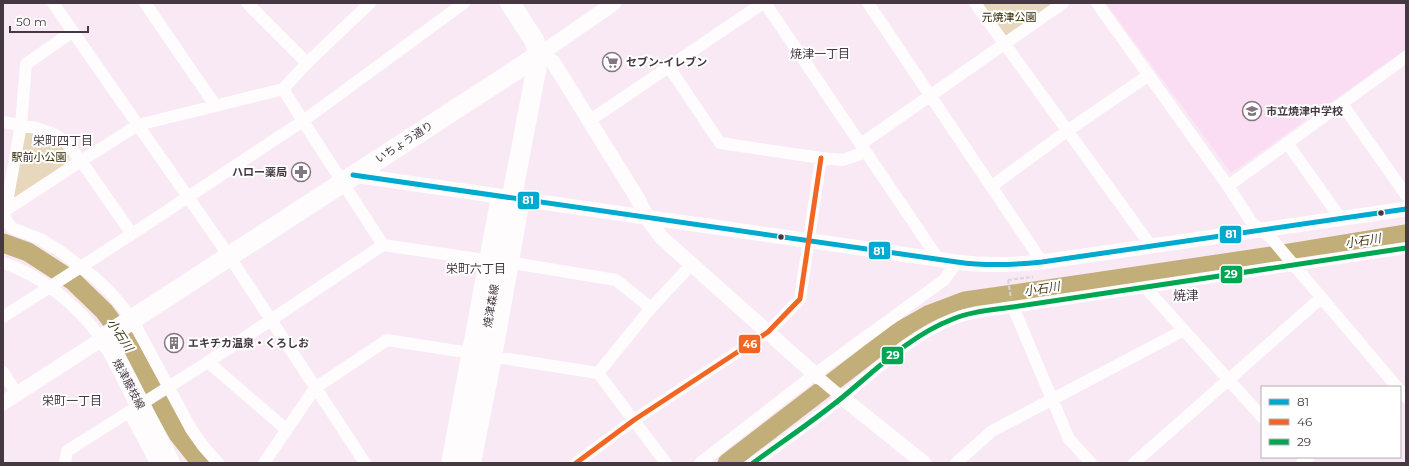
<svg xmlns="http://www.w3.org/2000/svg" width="1409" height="466" viewBox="0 0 1409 466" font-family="Montserrat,'Noto Sans JP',sans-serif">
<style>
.built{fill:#faddf3}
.green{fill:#e6d7bd}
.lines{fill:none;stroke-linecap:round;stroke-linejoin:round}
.river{stroke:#c2ae78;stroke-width:19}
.path{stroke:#dad6da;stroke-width:2;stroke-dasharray:4 2;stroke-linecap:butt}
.minor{stroke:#fefcfd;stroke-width:12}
.tertiary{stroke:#fefcfd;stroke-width:15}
.primary{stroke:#fefcfd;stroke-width:20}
.bus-1-casing{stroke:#fff;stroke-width:8}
.bus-2-casing{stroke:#fff;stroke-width:8}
.bus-3-casing{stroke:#fff;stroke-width:8}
.bus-1{stroke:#00a9ce;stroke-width:5}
.bus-2{stroke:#f26522;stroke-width:5}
.bus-3{stroke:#00a651;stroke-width:5}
.bus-dot{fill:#453842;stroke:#fff;stroke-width:1.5}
.labels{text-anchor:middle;stroke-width:4;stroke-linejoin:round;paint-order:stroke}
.park-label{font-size:11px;fill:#322903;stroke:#fff}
.poi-label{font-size:11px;font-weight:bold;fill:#453842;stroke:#fff;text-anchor:start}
.street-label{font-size:11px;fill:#453842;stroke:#fff}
.neighbourhood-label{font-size:12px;fill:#453842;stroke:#fff}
.water-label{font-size:12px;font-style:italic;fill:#463c19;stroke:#fff}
.quarter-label{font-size:13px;fill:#453842;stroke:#fff}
.line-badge{stroke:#fff;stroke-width:1.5}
.badge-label{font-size:11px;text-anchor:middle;font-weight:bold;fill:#fff}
</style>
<rect width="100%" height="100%" fill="#f8e9f4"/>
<!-- built -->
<path class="built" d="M1106,3H1406V49L1231,173Z"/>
<!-- green -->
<path class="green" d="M981,3H1054L1006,38Z
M22,130L40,134L59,143L70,154L67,163L11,200Z"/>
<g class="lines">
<!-- river -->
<path class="river" d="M3,243L28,252L73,281L104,311L125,339L178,434L201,463
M727,463L898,332L928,315L965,301L1265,257L1406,234"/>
<!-- path -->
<path class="path" d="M1008,280L1033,277
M1008,280L1011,298"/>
<!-- minor -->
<path class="minor" d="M53,3L229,256L365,463
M145,3L215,105
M247,3L307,63
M765,3L939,260
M868,3L1042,262
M975,3L1151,246
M1097,3L1228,186L1252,223L1271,238L1397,387
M72,32L26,64L21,125L7,202L4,212L6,220L12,228L40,239L60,251L94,277L110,292L121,305L132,319L191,429L203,446L218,463
M669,67L720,143L821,158L843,160L866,152
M283,89L303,121L383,245
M1342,104L1406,195
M589,121L763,3
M3,122L36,128L54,134L65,141L81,161L132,234
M1287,143L1341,219
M861,144L1063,3
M992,186L1067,131L1149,75
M1228,186L1406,57
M3,212L81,161L138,125L283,89L307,63L370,3
M3,263C32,272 59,292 80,313C88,321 95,331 102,339
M513,263L616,280L651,308
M1145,287L1262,417
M1013,307L1069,439L1091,463
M3,317L132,234L303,121L464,3
M208,362L287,430
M3,372L17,394
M598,373L666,463
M818,377L839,395
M1400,390L1406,397
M129,412L156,463
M65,463L67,451L208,362L383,245L485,260
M264,463L315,388L387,340L598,373L651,308L692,264
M447,463L497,196
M475,463L496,357L524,200
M576,463L634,420L768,332L800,299L821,158
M700,463L815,374L944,280L957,262
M753,463C783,441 815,420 844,396C878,368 911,335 953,319C972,311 993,310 1013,307L1406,248
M956,463L992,431L1184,330
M1134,463L1321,298
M1302,463L1309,457"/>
<!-- tertiary -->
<path class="tertiary" d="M614,3L539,55L553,62L639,201L647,218L662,238L818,377
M353,175L957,262C985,266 1014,265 1042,262L1406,209
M839,395L924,463
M3,403L102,339"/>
<!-- primary -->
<path class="primary" d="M510,3L534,40L539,55
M170,463L111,348L102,339L539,55
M461,463L539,55"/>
<defs>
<path id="bus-1" d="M353,175L957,262C985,266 1014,265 1042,262L1406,209"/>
<path id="bus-2" d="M576,463L634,420L768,332L800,299L821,158"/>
<path id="bus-3" d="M753,463C783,441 815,420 844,396C878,368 911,335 953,319C972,311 993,310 1013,307L1406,248"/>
</defs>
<!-- bus-1 casing -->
<use href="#bus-1" class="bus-1-casing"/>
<!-- bus-2 casing -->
<use href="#bus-2" class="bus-2-casing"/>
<!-- bus-3 casing -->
<use href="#bus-3" class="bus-3-casing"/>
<!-- bus-1 -->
<use href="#bus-1" class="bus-1"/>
<!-- bus-2 -->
<use href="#bus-2" class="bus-2"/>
<!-- bus-3 -->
<use href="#bus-3" class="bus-3"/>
</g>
<!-- icons -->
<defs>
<symbol id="supermarket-ring" viewBox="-11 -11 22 22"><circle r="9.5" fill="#fff" stroke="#847680" stroke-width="1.5"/><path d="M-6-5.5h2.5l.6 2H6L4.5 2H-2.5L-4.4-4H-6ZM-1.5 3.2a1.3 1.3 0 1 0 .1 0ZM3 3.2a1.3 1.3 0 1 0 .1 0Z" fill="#847680"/></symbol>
<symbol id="school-ring" viewBox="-11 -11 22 22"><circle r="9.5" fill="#fff" stroke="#847680" stroke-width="1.5"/><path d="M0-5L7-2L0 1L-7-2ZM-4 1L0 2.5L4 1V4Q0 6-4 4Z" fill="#847680"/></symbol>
<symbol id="pharmacy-ring" viewBox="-11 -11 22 22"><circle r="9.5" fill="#fff" stroke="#847680" stroke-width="1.5"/><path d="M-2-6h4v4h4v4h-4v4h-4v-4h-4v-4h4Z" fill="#847680"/></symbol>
<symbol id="building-ring" viewBox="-11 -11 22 22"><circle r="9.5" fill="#fff" stroke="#847680" stroke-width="1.5"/><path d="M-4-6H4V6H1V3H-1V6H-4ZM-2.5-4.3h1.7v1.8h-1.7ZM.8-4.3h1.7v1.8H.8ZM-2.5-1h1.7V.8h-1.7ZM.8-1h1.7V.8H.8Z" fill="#847680"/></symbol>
</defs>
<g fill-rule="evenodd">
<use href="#supermarket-ring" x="601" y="51" width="22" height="22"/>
<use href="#school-ring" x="1241" y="100" width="22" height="22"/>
<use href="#pharmacy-ring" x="290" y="161" width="22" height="22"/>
<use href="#building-ring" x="163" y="332" width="22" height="22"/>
</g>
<!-- markers -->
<g class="bus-dot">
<circle cx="1381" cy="213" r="3.5"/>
<circle cx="781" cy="237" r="3.5"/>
</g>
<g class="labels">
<!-- park labels -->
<g class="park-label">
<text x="1009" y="21">元焼津公園</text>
<text x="39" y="161">駅前小公園</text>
</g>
<!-- poi labels -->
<g class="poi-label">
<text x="626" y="66">セブン-イレブン</text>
<text x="1266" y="115">市立焼津中学校</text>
<text x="287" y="176" text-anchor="end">ハロー薬局</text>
<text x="188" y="347">エキチカ温泉・くろしお</text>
</g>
<!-- street labels -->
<g class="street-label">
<text transform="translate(404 142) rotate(-33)" y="4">いちょう通り</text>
<text transform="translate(491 306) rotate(-80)" y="4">焼津森線</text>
<text transform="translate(129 384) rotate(62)" y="4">焼津藤枝線</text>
</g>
<!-- neighbourhood labels -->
<g class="neighbourhood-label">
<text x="820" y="58">焼津一丁目</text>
<text x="63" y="145">栄町四丁目</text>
<text x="476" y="273">栄町六丁目</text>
<text x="72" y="405">栄町一丁目</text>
</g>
<!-- water labels -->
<g class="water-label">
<text transform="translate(1363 241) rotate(-9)" y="4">小石川</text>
<text transform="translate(1042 289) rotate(-9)" y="4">小石川</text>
<text transform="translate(120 335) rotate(56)" y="4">小石川</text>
</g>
<!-- quarter labels -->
<g class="quarter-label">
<text x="1186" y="300">焼津</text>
</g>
</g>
<g class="line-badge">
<rect x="517" y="191" width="23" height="19" rx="4" fill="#00a9ce"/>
<rect x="1219" y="225" width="23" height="19" rx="4" fill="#00a9ce"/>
<rect x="868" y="241" width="23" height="19" rx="4" fill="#00a9ce"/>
<rect x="1220" y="265" width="23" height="19" rx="4" fill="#00a651"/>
<rect x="738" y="334" width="23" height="20" rx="4" fill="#f26522"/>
<rect x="881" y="346" width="23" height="19" rx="4" fill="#00a651"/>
</g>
<g class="badge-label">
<text x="528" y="204">81</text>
<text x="1231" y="238">81</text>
<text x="879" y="255">81</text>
<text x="1231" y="278">29</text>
<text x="750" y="348">46</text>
<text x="893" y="359">29</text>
</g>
<!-- border -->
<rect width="1409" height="466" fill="none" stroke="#453842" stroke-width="8"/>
<!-- legend -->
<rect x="1261" y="386" width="140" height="72" fill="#ffffff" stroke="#b5afb3"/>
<rect x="1269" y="399" width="20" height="6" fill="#00a9ce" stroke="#b5afb3"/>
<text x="1297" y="406" font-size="12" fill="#453842">81</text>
<rect x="1269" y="419" width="20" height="6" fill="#f26522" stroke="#b5afb3"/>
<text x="1297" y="426" font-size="12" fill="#453842">46</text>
<rect x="1269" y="439" width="20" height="6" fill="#00a651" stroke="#b5afb3"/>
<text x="1297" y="446" font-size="12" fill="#453842">29</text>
<!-- scale -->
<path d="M10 26v6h78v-6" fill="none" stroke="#453842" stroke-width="2"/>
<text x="16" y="26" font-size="12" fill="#453842" stroke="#ffffff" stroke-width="3" paint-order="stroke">50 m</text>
</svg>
